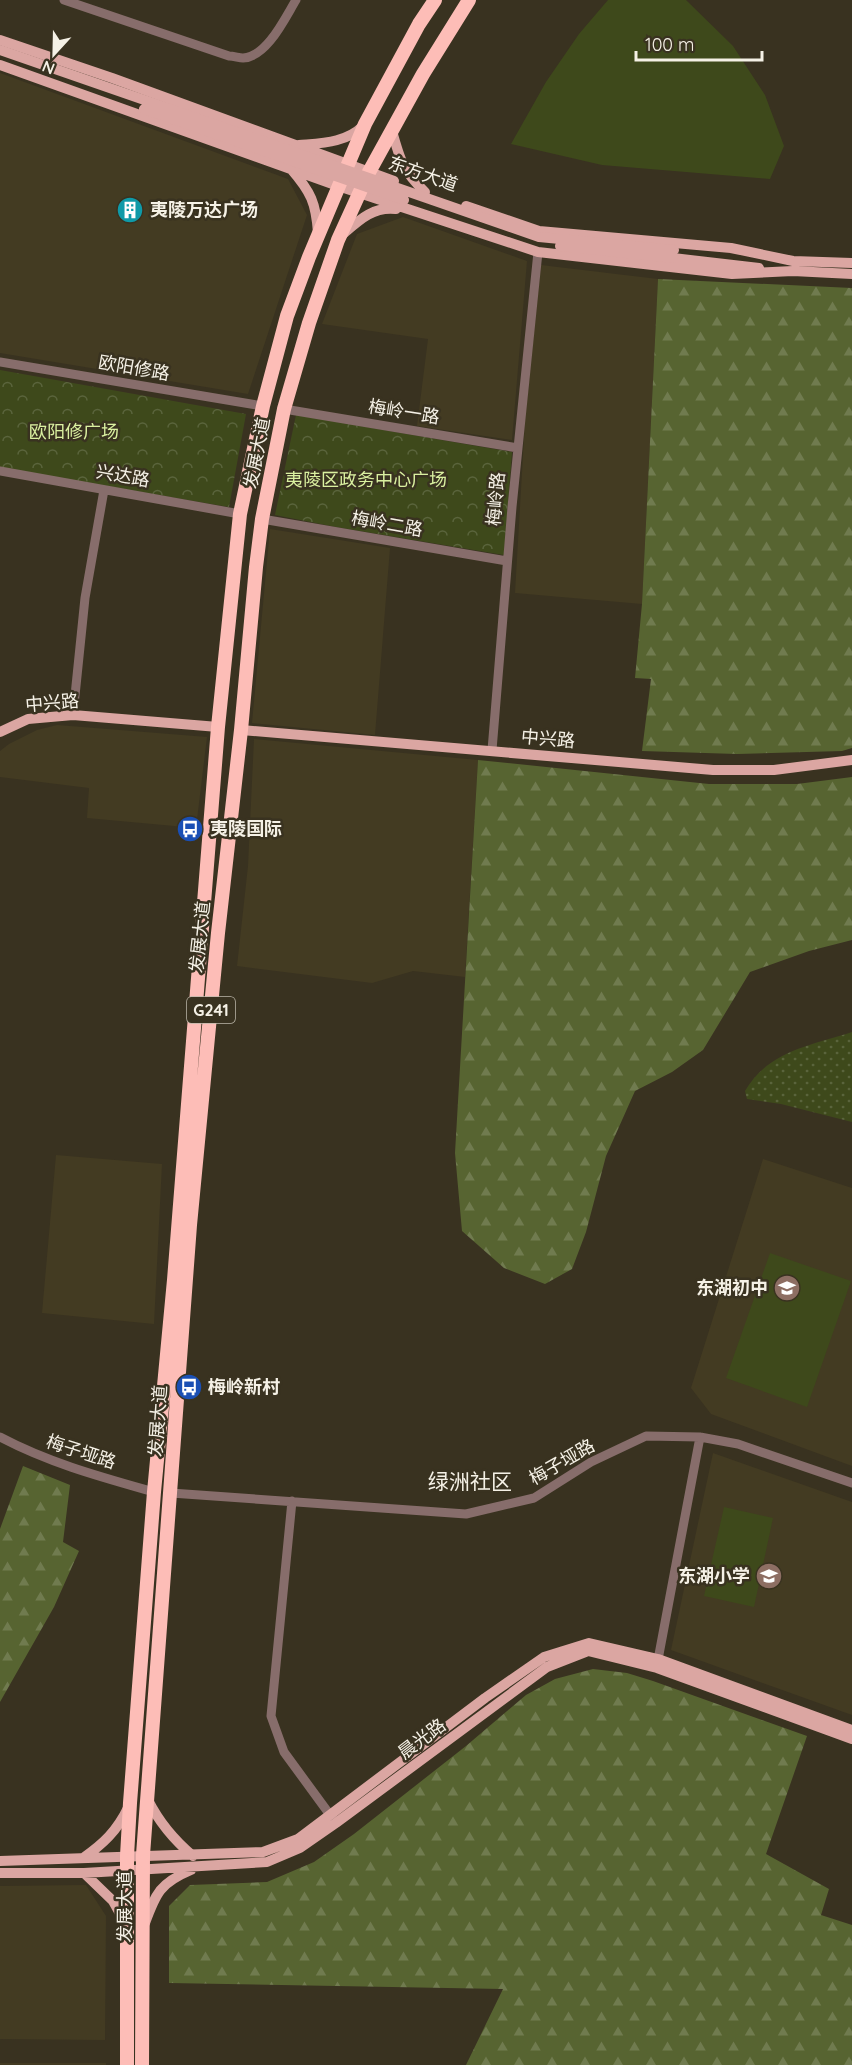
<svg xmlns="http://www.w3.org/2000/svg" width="852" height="2065" viewBox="0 0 852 2065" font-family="Quicksand,'Noto Sans SC',sans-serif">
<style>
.built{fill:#433b22}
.grass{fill:url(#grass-dots)}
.forest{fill:url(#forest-firs)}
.park{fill:url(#park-crowns)}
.garden{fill:#3e491b}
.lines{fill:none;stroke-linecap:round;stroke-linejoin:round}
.minor{stroke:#876d6b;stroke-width:9}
.major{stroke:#dba6a2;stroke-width:10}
.highway{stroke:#fdbdb7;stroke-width:14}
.major-bridge{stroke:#dba6a2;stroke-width:10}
.labels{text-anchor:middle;stroke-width:5;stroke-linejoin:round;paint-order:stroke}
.shield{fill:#393220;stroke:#bdb8ab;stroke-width:1.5}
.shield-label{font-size:16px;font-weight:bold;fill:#f5f1e6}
.street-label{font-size:18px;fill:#f5f1e6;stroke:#393220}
.poi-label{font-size:18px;font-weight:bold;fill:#f5f1e6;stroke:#393220;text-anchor:start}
.park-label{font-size:18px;fill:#daf0a0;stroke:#393220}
.quarter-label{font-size:21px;fill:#f5f1e6;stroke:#393220}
</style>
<defs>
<pattern id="grass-dots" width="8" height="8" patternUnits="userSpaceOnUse" patternTransform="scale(1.5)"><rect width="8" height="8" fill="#3e491b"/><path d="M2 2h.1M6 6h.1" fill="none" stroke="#5a643c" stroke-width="1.8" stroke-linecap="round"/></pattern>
<pattern id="forest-firs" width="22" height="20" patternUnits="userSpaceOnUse" patternTransform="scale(1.5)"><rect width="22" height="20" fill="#576431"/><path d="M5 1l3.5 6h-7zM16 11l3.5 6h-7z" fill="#707b4f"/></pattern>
<pattern id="park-crowns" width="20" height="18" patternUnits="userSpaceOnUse" patternTransform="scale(1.5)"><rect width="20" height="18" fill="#3e491b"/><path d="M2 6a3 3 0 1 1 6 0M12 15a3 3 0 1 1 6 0" fill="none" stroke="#5a643c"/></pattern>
</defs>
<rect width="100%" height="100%" fill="#393220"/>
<!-- built -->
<path class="built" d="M0,73L288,179L307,215L248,394L0,353Z
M403,217L527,261L512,440L417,426L428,339L322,324L357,234Z
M541,265L658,279L642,604L515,593L525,421Z
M270,529L390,548L375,735L252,723Z
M57,725L207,737L196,828L87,818L89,788L0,777V751L9,744L37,730Z
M254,739L478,760L465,977L413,971L372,983L237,966L248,866Z
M56,1155L162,1164L154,1324L42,1313Z
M763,1159L852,1188V1466L711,1414L691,1388Z
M713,1453L852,1502V1715L671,1650Z
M86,1885L106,1916L105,2040L0,2039V1886Z
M0,2063H106V2065H0Z"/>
<!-- grass -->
<path class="grass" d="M852,1032V1122L781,1104L747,1099L745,1091C768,1051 812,1045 852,1032Z"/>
<!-- forest -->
<path class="forest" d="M658,279L852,288V748L842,751L737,754L642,751L651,679L635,678L642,604Z
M478,760L709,784H797L852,777V940L809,951L750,972L703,1050L672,1072L635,1091L606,1156L586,1232L572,1269L545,1284L504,1268L462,1231L455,1153Z
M23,1466L70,1485L63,1542L79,1551L54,1607L0,1702V1529Z
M593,1669L627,1673L653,1681L807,1736L766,1854L829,1889L821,1915L852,1925V2065H466L503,1989L169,1983V1906L190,1885L267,1882L314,1862L354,1834L466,1746L526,1695L555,1679Z"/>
<!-- park -->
<path class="park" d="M0,370L246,414L229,507L0,468Z
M296,415L512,452L504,555L336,527L275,515Z"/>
<!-- garden -->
<path class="garden" d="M608,0H686L733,46L765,95L784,146L770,179L602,165L511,144L546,82L579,34Z
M770,1253L851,1281L807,1407L726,1378Z
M724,1507L773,1518L754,1607L704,1596Z"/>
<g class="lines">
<!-- minor -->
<path class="minor" d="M64,0L229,56C234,56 239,58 243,58C267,57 285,18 296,0
M0,362L263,406
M284,409L518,448
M0,471L240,514
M262,519L507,561
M73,715L85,598L104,490
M492,750L512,507L538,252
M0,1437C49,1463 101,1477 154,1492
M171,1493L466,1514L534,1498L591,1462L646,1436L700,1437L738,1444L852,1483
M292,1501L271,1716L284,1752L333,1819
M657,1665L700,1437"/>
<!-- major -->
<path class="major" d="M0,40L112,78L394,181
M0,65L338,186L538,252L732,274L793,271L852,274
M392,131C400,160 403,171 425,192
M299,145C321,143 346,143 363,126
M291,169C311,192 316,203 318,233
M466,206L539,231L731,248L793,261L852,263
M342,235C358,221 373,206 396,209
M673,258L759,268
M241,730L713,770H774L852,760
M0,732L28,719L73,715L218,727
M148,1800C159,1822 174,1840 193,1856
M83,1858C103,1844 117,1831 128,1808
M0,1861L263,1852L298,1839L485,1698L544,1657L589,1643L658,1659L852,1730
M0,1873H84L267,1862L300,1848L336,1823L547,1667L588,1651L657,1668L852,1739
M84,1873L113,1901L127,1926
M145,1923C156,1893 160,1883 191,1870"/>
<!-- highway -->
<path class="highway" d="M127,2065V1856L130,1803L154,1492L174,1280L218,727L240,514L263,406L287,316L309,257L365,124L419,24L435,0
M142,2065L143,1855L190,1225L218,933L241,730L256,567L262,519L284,409L309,323L338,240L369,172L423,74L469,0"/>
<!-- major-bridge -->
<path class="major-bridge" d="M0,50L539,237L674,250
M144,109L404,200
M560,246L673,258"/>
</g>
<!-- icons -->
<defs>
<symbol id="building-disc" viewBox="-11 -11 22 22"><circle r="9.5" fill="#0f9aa8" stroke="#393220"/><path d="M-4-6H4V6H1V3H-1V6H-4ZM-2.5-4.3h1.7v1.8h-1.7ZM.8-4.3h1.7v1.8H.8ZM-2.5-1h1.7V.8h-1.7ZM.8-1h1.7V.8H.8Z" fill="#fff"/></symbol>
<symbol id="bus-disc" viewBox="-11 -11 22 22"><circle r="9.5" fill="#1a4fb4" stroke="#393220"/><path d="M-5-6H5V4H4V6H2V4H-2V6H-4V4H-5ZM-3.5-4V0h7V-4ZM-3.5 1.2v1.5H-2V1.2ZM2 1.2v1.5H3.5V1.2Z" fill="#fff"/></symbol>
<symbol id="school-disc" viewBox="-11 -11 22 22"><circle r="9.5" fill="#8d6e63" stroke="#393220"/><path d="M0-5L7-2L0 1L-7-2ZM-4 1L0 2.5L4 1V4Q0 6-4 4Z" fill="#fff"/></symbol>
</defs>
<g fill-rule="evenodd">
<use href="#building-disc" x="115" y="195" width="30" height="30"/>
<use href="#bus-disc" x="175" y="814" width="30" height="30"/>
<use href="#school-disc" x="772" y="1273" width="30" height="30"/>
<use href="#bus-disc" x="174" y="1372" width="30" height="30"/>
<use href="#school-disc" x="754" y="1561" width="30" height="30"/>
</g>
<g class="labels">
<!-- shield labels -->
<rect class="shield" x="187" y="997" width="48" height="26" rx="4.5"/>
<g class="shield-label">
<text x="211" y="1016">G241</text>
</g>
<!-- street labels -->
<g class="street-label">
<text transform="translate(423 174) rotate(19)" y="6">东方大道</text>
<text transform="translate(134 368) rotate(10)" y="6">欧阳修路</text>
<text transform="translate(404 412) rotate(9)" y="6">梅岭一路</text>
<text transform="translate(257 453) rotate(-79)" y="6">发展大道</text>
<text transform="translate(123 476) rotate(10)" y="6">兴达路</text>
<text transform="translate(496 499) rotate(-85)" y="6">梅岭路</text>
<text transform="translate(387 524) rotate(10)" y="6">梅岭二路</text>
<text transform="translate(52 703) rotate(-5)" y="6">中兴路</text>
<text transform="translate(548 739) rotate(5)" y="6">中兴路</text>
<text transform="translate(200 937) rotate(-84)" y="6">发展大道</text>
<text transform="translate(158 1421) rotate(-86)" y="6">发展大道</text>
<text transform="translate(81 1452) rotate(18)" y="6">梅子垭路</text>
<text transform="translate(562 1462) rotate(-30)" y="6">梅子垭路</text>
<text transform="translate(422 1739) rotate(-37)" y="6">晨光路</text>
<text transform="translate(125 1907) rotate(-90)" y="6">发展大道</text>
</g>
<!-- poi labels -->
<g class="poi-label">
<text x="150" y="216">夷陵万达广场</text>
<text x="210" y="835">夷陵国际</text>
<text x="768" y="1294" text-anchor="end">东湖初中</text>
<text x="208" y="1393">梅岭新村</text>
<text x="750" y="1582" text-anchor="end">东湖小学</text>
</g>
<!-- park labels -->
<g class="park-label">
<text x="74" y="438">欧阳修广场</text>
<text x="366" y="486">夷陵区政务中心广场</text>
</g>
<!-- quarter labels -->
<g class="quarter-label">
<text x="470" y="1489">绿洲社区</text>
</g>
</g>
<!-- north arrow -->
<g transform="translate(54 54) rotate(202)" stroke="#393220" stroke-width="4.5" paint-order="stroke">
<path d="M0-4.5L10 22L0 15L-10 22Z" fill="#f5f1e6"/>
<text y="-9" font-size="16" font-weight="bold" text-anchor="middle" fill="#f5f1e6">N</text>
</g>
<!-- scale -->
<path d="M636 51v9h126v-9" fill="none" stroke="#f5f1e6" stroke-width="3"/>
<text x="645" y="51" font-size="18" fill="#f5f1e6" stroke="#393220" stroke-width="4.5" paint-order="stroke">100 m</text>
</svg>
